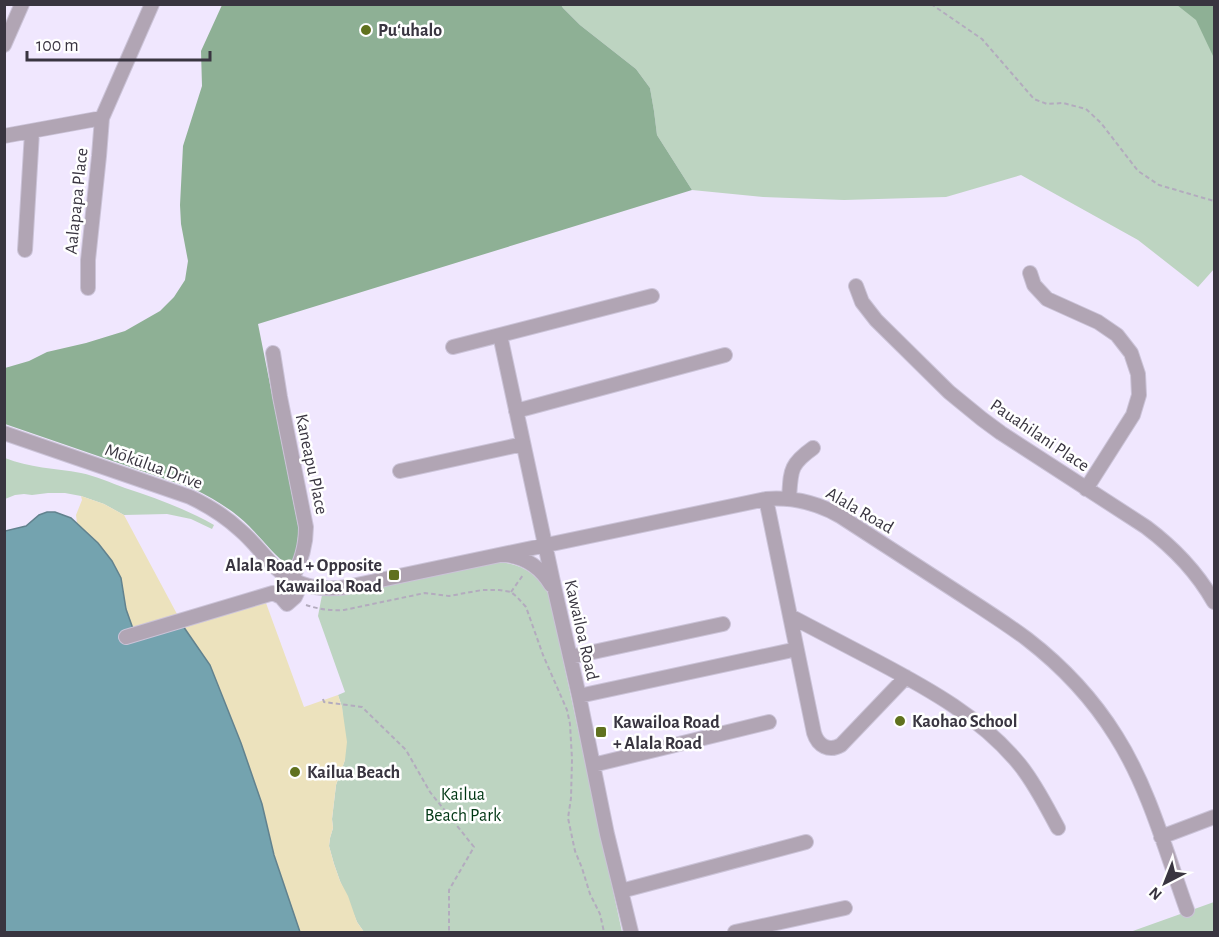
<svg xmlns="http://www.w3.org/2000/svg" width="1219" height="937" viewBox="0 0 1219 937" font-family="'Alegreya Sans',sans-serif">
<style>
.green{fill:#bdd4c1}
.forest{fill:#8eb095}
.sand{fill:#ece2bd}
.water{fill:#74a3af;stroke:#62828e;stroke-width:1.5}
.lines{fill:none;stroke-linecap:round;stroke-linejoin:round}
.minor-casing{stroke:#cbc3d8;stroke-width:16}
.path{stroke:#b3abbe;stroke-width:2;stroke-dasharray:4.5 3;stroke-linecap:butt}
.minor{stroke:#b1a5b4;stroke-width:14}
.poi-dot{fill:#60711e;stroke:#fff;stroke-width:2}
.labels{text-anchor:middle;stroke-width:5;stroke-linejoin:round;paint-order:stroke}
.poi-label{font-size:18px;font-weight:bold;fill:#393540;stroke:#fff;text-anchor:start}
.street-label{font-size:18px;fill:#393540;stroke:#fff}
.park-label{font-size:18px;fill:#003714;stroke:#fff}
</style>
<rect width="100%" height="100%" fill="#f0e7fe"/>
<!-- green -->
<path class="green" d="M561,5H1214V269L1198,287L1138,240L1021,175L946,197L844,200L763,197L692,190L657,135L654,111L650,88L636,69L580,25L563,8Z
M5,458C29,468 55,468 81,473C96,476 111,483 125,488C156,498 186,509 214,525L212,529L191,519L167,514L124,515L104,504L81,496L65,493H48L32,495L24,494L15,495L5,499Z
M497,562C521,563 538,574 549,595L622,932H364L357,922L340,881L334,864L329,846L330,838L333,828L332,819L336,785L345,760L342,707L338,695L345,692L318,616L322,595H341Z
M1214,902V932H1130Z"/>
<!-- forest -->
<path class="forest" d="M222,5H561L563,8L580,25L636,69L650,88L654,111L657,135L692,190L258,324L298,525C299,541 296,553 290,567C274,555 263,540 249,526C233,510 214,499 194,489L5,424V368L29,361L47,352L86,343L125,331L160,311L174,297L185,280L188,261L181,224L180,205L183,146L202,86L201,51Z
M1177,5H1214V58L1196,20Z"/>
<!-- sand -->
<path class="sand" d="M81,496L104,504L124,515L177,614L133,628L126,609L121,578L112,561L98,543L77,523L76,515L82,500Z
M266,603L304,707L338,695L342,707L347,742L345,760L336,785L332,819L333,828L330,838L329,846L334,864L340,881L348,896L357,922L364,932H300L274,855L262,804L241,743L210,665L183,626Z"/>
<!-- water -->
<path class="water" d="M47,512H55L71,518L98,543L112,561L121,578L126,609L137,640L183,626L210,665L241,743L262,804L274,855L300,932H5V531L26,526L39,515Z"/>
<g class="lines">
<defs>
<path id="minor" d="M4,45L22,4
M4,136L102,118
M25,250L32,132
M1030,273L1034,285L1047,299L1098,322L1117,335L1131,353L1138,374L1139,395L1133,415L1086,489
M856,286L862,302L876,320L949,392L982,419L1001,433L1146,527C1174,548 1197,572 1214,602
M88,288V260L99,156L102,118L152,4
M500,335L555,591L579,696L607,834L631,932
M453,347L652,296
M273,353L280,397L306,527C306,547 301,562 292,579
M516,411L725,355
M4,433L190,497C209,506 225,516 240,530C253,541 263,555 275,567C295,586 321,591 347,587L766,499C793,497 816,502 840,516C877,540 914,564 951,588C977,605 1003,621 1027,639C1062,666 1093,699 1116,736C1149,788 1166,852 1187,910
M400,471L523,444
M766,499L814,733C818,746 829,752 841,745L906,677
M789,499C791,471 789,465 813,448
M507,555C527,558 541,568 551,585
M790,616C819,631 847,646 876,661C929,689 982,718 1020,765C1036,785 1046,806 1058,828
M126,637L273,593L281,597L287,604L295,597L301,584
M570,657L723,624
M579,696L788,651
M593,765L769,722
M1161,837L1214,817
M621,891L806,842
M735,932L845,908"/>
</defs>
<!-- minor casing -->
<use href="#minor" class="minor-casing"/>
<!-- path -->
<path class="path" d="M931,4L982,39L1034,99L1047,104L1063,103L1086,109L1101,123L1138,171L1159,185L1214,201
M511,592L523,575
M306,605C318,609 331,611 344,610L425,593L449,596L482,590H499L511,592L517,597L526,607L543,655L567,710L570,724L572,759L571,798L568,818L575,851L582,868L590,894L600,914L604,932
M323,699L324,702L362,707L406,750L430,792L474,847L449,890V932"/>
<!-- minor -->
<use href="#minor" class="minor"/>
</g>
<!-- markers -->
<g class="poi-dot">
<circle cx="366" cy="30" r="6"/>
<rect x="388" y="569" width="12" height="12" rx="3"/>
<circle cx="900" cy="721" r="6"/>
<rect x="595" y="726" width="12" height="12" rx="3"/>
<circle cx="295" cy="772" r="6"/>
</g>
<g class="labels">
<!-- poi labels -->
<g class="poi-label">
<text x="378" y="36">Puʻuhalo</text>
<text x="382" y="571" text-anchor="end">Alala Road + Opposite<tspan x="382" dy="21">Kawailoa Road</tspan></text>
<text x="912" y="727">Kaohao School</text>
<text x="613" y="728">Kawailoa Road<tspan x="613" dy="21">+ Alala Road</tspan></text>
<text x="307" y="778">Kailua Beach</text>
</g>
<!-- street labels -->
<g class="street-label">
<text transform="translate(76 201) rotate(-84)" y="6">Aalapapa Place</text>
<text transform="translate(1040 435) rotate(34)" y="6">Pauahilani Place</text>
<text transform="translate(312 464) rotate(78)" y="6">Kaneapu Place</text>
<text transform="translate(154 466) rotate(20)" y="6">Mōkūlua Drive</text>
<text transform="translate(860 510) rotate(30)" y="6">Alala Road</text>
<text transform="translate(582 630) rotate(77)" y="6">Kawailoa Road</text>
</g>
<!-- park labels -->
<g class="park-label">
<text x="463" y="800">Kailua<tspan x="463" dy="21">Beach Park</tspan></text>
</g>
</g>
<!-- border -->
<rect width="1219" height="937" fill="none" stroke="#393540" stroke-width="12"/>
<!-- north arrow -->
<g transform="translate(1165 883) rotate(222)" stroke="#ffffff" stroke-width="4.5" paint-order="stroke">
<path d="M0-4.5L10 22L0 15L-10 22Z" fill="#393540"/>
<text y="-9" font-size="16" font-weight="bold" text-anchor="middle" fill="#393540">N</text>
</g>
<!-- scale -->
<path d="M27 51v9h183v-9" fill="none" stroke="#393540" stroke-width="3"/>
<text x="36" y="51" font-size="18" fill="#393540" stroke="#ffffff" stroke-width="4.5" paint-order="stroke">100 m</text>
</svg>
